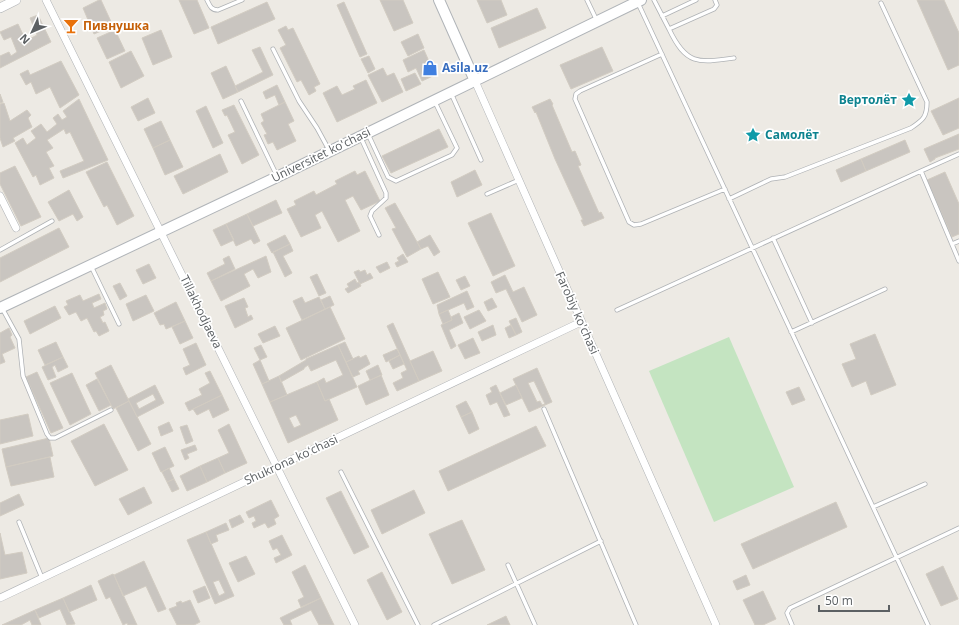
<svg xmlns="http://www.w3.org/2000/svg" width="959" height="625" viewBox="0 0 959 625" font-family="'Open Sans',sans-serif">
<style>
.green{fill:#c4e4c1}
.building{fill:#c9c5c0;stroke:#d2ccc2;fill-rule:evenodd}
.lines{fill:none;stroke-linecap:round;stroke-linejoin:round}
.service-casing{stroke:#afb2b5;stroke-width:5}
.minor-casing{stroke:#afb2b5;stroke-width:8}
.tertiary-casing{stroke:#afb2b5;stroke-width:10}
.secondary-casing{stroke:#b0b4b8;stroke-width:12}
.service{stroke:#fff;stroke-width:3.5}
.minor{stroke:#fff;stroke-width:7}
.tertiary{stroke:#fff;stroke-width:9}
.secondary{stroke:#fff;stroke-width:10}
.labels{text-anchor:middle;stroke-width:3.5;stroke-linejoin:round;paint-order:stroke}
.food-label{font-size:12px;font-weight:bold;fill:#c56008;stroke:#fff;text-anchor:start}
.shop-label{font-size:12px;font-weight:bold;fill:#366cbe;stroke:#fff;text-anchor:start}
.culture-label{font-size:12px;font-weight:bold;fill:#0d838f;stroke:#fff;text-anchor:end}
.street-label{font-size:12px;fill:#5c6063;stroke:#fff}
</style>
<rect width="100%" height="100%" fill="#edeae4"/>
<!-- green -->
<path class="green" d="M729,337L794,487L714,522L649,371Z"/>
<!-- building -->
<path class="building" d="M99,0H101L113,26L94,34L83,8Z
M179,0H197L209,28L194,34Z
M380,0H403L413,23L394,31Z
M477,0H501L507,15L487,23Z
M917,0H944L959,33V65L948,70Z
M267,2L275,19L218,44L211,27Z
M344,2L367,54L360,57L337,5Z
M537,8L546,28L499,48L491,28Z
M38,15L51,42L0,68V56L9,52L11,56L17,52L11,37L4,40L0,32L18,24L26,41L37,35L30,18Z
M286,26L288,30L293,28L320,84L314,87L316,91L309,95L301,80L297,82L280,48L286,45L278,30Z
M115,30L125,51L107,59L97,38Z
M161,30L172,57L153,65L142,38Z
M418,34L424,48L408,56L401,42Z
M260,47L273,75L238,92L235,86L263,72L252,50Z
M602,47L613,71L571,89L560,65Z
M424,50L435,75L422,81L416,68L408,72L403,60Z
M131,51L144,76L121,88L109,62Z
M369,56L375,69L368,73L361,59Z
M61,61L79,95L60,108L50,87L36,94L31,82L26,85L20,74L28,70L30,75Z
M226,66L238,92L223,99L211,73Z
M383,68L387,76L394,73L403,92L382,102L368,75Z
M415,73L421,84L406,91L401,79Z
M366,80L377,103L337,122L323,93L337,86L342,95L355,89L353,86Z
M277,85L285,102L279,105L275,95L266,99L263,92Z
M0,94L3,102L0,103Z
M148,98L155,113L138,121L131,107Z
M959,98V128L943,135L931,111Z
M79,99L108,160L63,178L60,171L84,161L70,132L66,134L64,129L47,140L53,148L46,152L54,166L49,168L54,178L40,185L36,175L33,177L15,143L23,138L27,145L36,138L31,131L41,124L47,132L57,124L53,118L58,114L62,120L67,117L63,111Z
M550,99L553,104L552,105L572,152L575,151L581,165L578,166L599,213L601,212L604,218L584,226L581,220H583L555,159L536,112L535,113L532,107Z
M285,102L294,121L288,124L296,141L277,150L273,142L268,144L264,135L267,134L261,123L264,121L261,114Z
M4,103L10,121L27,110L31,115L28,118L32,127L13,138L15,141L3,147L0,138V104Z
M234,105L259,155L242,164L228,135L235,132L227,115L225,116L222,110Z
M206,106L223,143L213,148L196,111Z
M161,121L170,140L153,148L144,129Z
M439,129L448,147L391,173L382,156Z
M959,134V149L935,158V159L930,162L924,149Z
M170,140L183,167L165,175L153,148Z
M905,140L910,152L866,171L861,159Z
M220,154L228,172L183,194L174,176Z
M861,159L866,171L841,182L836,170Z
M107,162L134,216L117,225L107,205L104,207L86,172Z
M15,166L41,217L21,226L0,184V173Z
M475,170L482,185L457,197L451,182Z
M355,171L357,175L365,171L380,201L361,210L353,196L345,200L360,231L338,242L322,211L315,215L321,228L301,237L287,209L296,205L294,201L314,191L316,195L337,184L335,181Z
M945,172L959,204V234L952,237L927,180Z
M69,190L83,217L77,221L73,214L59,221L48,202Z
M276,200L282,213L253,226L247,214Z
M395,203L421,249L407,257L392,229L396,228L385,208Z
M491,213L515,266L493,276L468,223Z
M247,214L260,241L254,244L251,239L236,246L226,224Z
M226,224L234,240L221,246L213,230Z
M59,228L69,247L0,282V258Z
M285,235L290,244L272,253L267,244Z
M430,235L440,252L434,256L428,246L421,249L417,242Z
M290,244L293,251L283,256L292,273L285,277L273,252Z
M403,254L408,262L397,267L395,263L399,261L397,258Z
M229,256L235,269L211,281L207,273L225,264L223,259Z
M266,256L271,272L258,278L253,269L244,274L250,286L221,301L211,281Z
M387,262L390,268L380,273L376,267Z
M149,264L156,278L143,284L136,270Z
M359,270L360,272L365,270L367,275L370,273L373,278L360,284L354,272Z
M438,272L450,297L433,304L422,279Z
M317,274L326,293L319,296L310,277Z
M505,275L513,292L524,287L537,315L522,322L506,289L496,293L491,282Z
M465,276L470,286L461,290L456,280Z
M355,279L357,283L359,282L361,286L348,293L345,289L349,287L347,284Z
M120,283L127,296L120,300L113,286Z
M467,291L474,307L467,310L464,303L439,314L437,305Z
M99,294L101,299L92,303L94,308L105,303L107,309L103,311L104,315L100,317L103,323L105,322L109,331L99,336L96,331L94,332L87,318L81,321L76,312L69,315L64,307L68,305L66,301L80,295L83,301Z
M146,295L154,311L133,321L126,304Z
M330,296L334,305L325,309L321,300Z
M302,297L305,303L319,297L325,309L302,320L293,301Z
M244,298L248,307L245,308L248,317L251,315L253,319L235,328L225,306Z
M492,298L497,307L488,311L484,302Z
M176,302L185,321L166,329L164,324L160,325L154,313Z
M55,306L61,318L30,334L24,321Z
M330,307L345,339L301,360L286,328Z
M448,310L452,320L443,324L439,314Z
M479,310L486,321L470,329L464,317Z
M459,313L463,323L449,330L456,346L451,349L441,325L452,320L451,317Z
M516,318L522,332L516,335L509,321Z
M185,321L193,338L180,344L172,327Z
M393,323L419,381L397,391L393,383L403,378L401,373L407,370L387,326Z
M493,325L496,335L482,341L478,332Z
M511,325L516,335L509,338L505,328Z
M275,326L280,336L263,343L258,334Z
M9,328L12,335L10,337L15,348L2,354L5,362L0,364V333Z
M875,334L896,385L871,395L866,381L852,387L842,364L856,359L850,344Z
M473,338L480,353L465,359L458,345Z
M56,342L63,357L45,365L38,350Z
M345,342L353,359L346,362L338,345Z
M196,343L206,365L186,375L183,368L190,365L183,349Z
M261,345L267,357L260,360L254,348Z
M338,345L357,387L325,401L317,382L324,378L326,383L343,375L336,360L311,371L308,365L304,368V369L281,382L279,376L306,360V359Z
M397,349L400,355L386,362L383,355Z
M433,351L442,371L419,381L410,361Z
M366,355L370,364L358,371L360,374L353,377L346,362L359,356L360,358Z
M400,355L404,364L393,369L389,361Z
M63,357L68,367L58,372L55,365L52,367L56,377L48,380L42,367Z
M260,360L269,381L262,384L253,364Z
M111,365L129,401L113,409L95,373Z
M378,365L382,375L370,380L366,371Z
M537,368L552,402L529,412L513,379ZM534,381L545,404L542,405L540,401L537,402L528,383Z
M210,371L222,395L189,411L185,403L202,395L199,389L210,383L205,373Z
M37,372L63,428L51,433L26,377Z
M72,373L91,414L70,425L50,383Z
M381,375L389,395L366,405L358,386Z
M279,376L287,395L270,402L262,384Z
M97,379L111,405L99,411L86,385Z
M317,382L325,401L329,399L338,420L288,443L270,402ZM296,415L301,425L294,428L289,418Z
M155,385L164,403L137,417L128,399ZM153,394L156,400L139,409L136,403Z
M496,385L510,415L504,417L497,402L490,405L486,395L492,392L490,388Z
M516,385L522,398L506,405L500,393Z
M799,387L805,400L792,405L786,392Z
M222,395L229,410L213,418L209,409L197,415L193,409Z
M129,401L151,444L138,451L116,408Z
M466,401L472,412L461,417L456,406Z
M472,412L479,429L469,434L461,417Z
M28,414L33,436L0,444V420Z
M169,422L173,431L161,436L158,427Z
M104,424L128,470L95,486L71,441Z
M229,424L247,463L225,473L218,458L229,453L218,430Z
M187,425L193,441L186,444L180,427Z
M536,426L546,446L448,491L439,471Z
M49,438L53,456L6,467L2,449Z
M195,445L197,450L187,454L189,458L185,460L181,450Z
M165,447L174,466L161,472L152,453Z
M50,457L54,477L11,486L6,467Z
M218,458L225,473L207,482L200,466Z
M200,466L207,482L187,491L180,476Z
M169,468L174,479L167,482L162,472Z
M174,479L179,489L172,492L167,482Z
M144,487L152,503L128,515L119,499Z
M414,490L425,513L382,534L371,510Z
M341,491L369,547L354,554L326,498Z
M19,494L24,505L0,516V503Z
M271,500L279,516L274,519L276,524L268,528L265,523L254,528L252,523L256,521L254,516L249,518L246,512Z
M836,502L847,527L753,569L741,544Z
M240,515L244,522L232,528L229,520Z
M462,520L485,570L452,584L429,534Z
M226,523L229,530L216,535L218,541L211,544L206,532Z
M206,532L234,596L215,604L187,540ZM219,580L225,593L219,596L213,582Z
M0,533L5,555L22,552L27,573L0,579Z
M282,535L292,555L276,563L274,558L281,555L277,548L273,550L269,541Z
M246,556L255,574L238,582L229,563Z
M144,561L166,609L158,612L146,586L123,596L114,575Z
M305,565L321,598L301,607L298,600L304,597L292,572Z
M943,566L958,599L941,606L926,574Z
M382,572L402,612L387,620L367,580Z
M113,574L114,575L137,625H128L127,623L123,625L110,597L106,599L98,581Z
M746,575L750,585L737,590L733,581Z
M91,585L97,600L69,612L63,598Z
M205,586L210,598L198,603L193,591Z
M763,591L776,619L763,625H755L743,600Z
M63,598L75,624L67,625L60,609L39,618L35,610Z
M321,598L334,625H319L311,610L290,620L292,625H284L280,618Z
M190,600L200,622L194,625H177L169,609L177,606L176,603L181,601L182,603Z
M35,610L41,625H32L30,620L21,625H2Z
M506,616L510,625H487Z"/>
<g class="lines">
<defs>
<path id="service" d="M207,0C210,6 211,10 218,10L242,0
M587,0L597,21
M654,0L669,29L714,9L717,5L715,0
M638,3L928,625
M662,16L696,0
M669,29C686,65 698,63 734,58
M273,49L299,101L317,128L329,150
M662,54L580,91L576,94L575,99L629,222L634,225L641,224L725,189
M451,93L481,160
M241,101L277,176
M368,134L388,177L396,181L452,155L457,148L435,102
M361,138L386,193V198L372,211L370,216L379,235
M959,154L921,171L959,261
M487,194L519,180
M729,199L771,179L785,177L911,128C923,120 927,117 927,102L881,3
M773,238L812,323
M952,244L959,241
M0,250L52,221
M91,266L119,324
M2,308L19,339L23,376L47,434L50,438H55L111,410
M617,310L921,171
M791,332L885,289
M544,409L636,625
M341,472L418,625
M873,507L925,484
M19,522L42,578
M508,565L535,625
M434,625L601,541
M792,625L787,613L790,608L959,528"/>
<path id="minor" d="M46,0L355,625
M475,81L716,625
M0,196L16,228
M0,598L581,322"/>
<path id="tertiary" d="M0,8L16,0"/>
<path id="secondary" d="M439,0L475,81
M0,308L277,177L641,0"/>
</defs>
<!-- service casing -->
<use href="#service" class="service-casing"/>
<!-- minor casing -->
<use href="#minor" class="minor-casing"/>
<!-- tertiary casing -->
<use href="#tertiary" class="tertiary-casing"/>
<!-- secondary casing -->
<use href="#secondary" class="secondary-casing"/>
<!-- service -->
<use href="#service" class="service"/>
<!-- minor -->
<use href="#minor" class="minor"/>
<!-- tertiary -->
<use href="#tertiary" class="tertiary"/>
<!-- secondary -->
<use href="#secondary" class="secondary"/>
</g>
<!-- icons -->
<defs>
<symbol id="bar-bare" viewBox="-9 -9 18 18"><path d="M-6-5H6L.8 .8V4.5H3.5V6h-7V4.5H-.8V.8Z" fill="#e8710a" stroke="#fff" stroke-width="2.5" paint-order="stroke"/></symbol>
<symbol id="shop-bare" viewBox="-9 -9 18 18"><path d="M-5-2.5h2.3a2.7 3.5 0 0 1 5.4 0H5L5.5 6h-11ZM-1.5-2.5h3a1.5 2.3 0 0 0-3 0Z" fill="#3f7fe0" stroke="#fff" stroke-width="2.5" paint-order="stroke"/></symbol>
<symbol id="sight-bare" viewBox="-9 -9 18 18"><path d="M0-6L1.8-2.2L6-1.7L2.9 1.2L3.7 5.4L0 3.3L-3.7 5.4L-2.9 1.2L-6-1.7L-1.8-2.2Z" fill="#0f9aa8" stroke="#fff" stroke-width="2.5" paint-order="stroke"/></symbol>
</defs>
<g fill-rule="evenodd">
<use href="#bar-bare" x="60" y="15" width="22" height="22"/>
<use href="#shop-bare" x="419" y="57" width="22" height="22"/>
<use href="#sight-bare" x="898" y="89" width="22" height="22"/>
<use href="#sight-bare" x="742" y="124" width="22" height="22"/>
</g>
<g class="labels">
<!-- food labels -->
<g class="food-label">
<text x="83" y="30">Пивнушка</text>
</g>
<!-- shop labels -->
<g class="shop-label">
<text x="442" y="72">Asila.uz</text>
</g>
<!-- culture labels -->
<g class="culture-label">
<text x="897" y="104">Вертолёт</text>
<text x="765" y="139" text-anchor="start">Самолёт</text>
</g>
<!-- street labels -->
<g class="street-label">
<text transform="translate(321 155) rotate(-26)" y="4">Universitet ko'chasi</text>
<text transform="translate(201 312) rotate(64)" y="4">Tillakhodjaeva</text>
<text transform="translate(577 313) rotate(66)" y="4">Farobiy ko'chasi</text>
<text transform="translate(291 460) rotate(-25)" y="4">Shukrona koʻchasi</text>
</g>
</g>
<!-- north arrow -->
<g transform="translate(32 32) rotate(226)" stroke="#ffffff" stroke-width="3" paint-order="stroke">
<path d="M0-3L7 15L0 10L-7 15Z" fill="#5c6063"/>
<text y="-6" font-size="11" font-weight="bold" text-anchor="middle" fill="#5c6063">N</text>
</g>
<!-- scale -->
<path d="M819 605v6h70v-6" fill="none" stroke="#5c6063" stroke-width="2"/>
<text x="825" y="605" font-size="12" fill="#5c6063" stroke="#ffffff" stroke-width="3" paint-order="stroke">50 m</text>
</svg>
